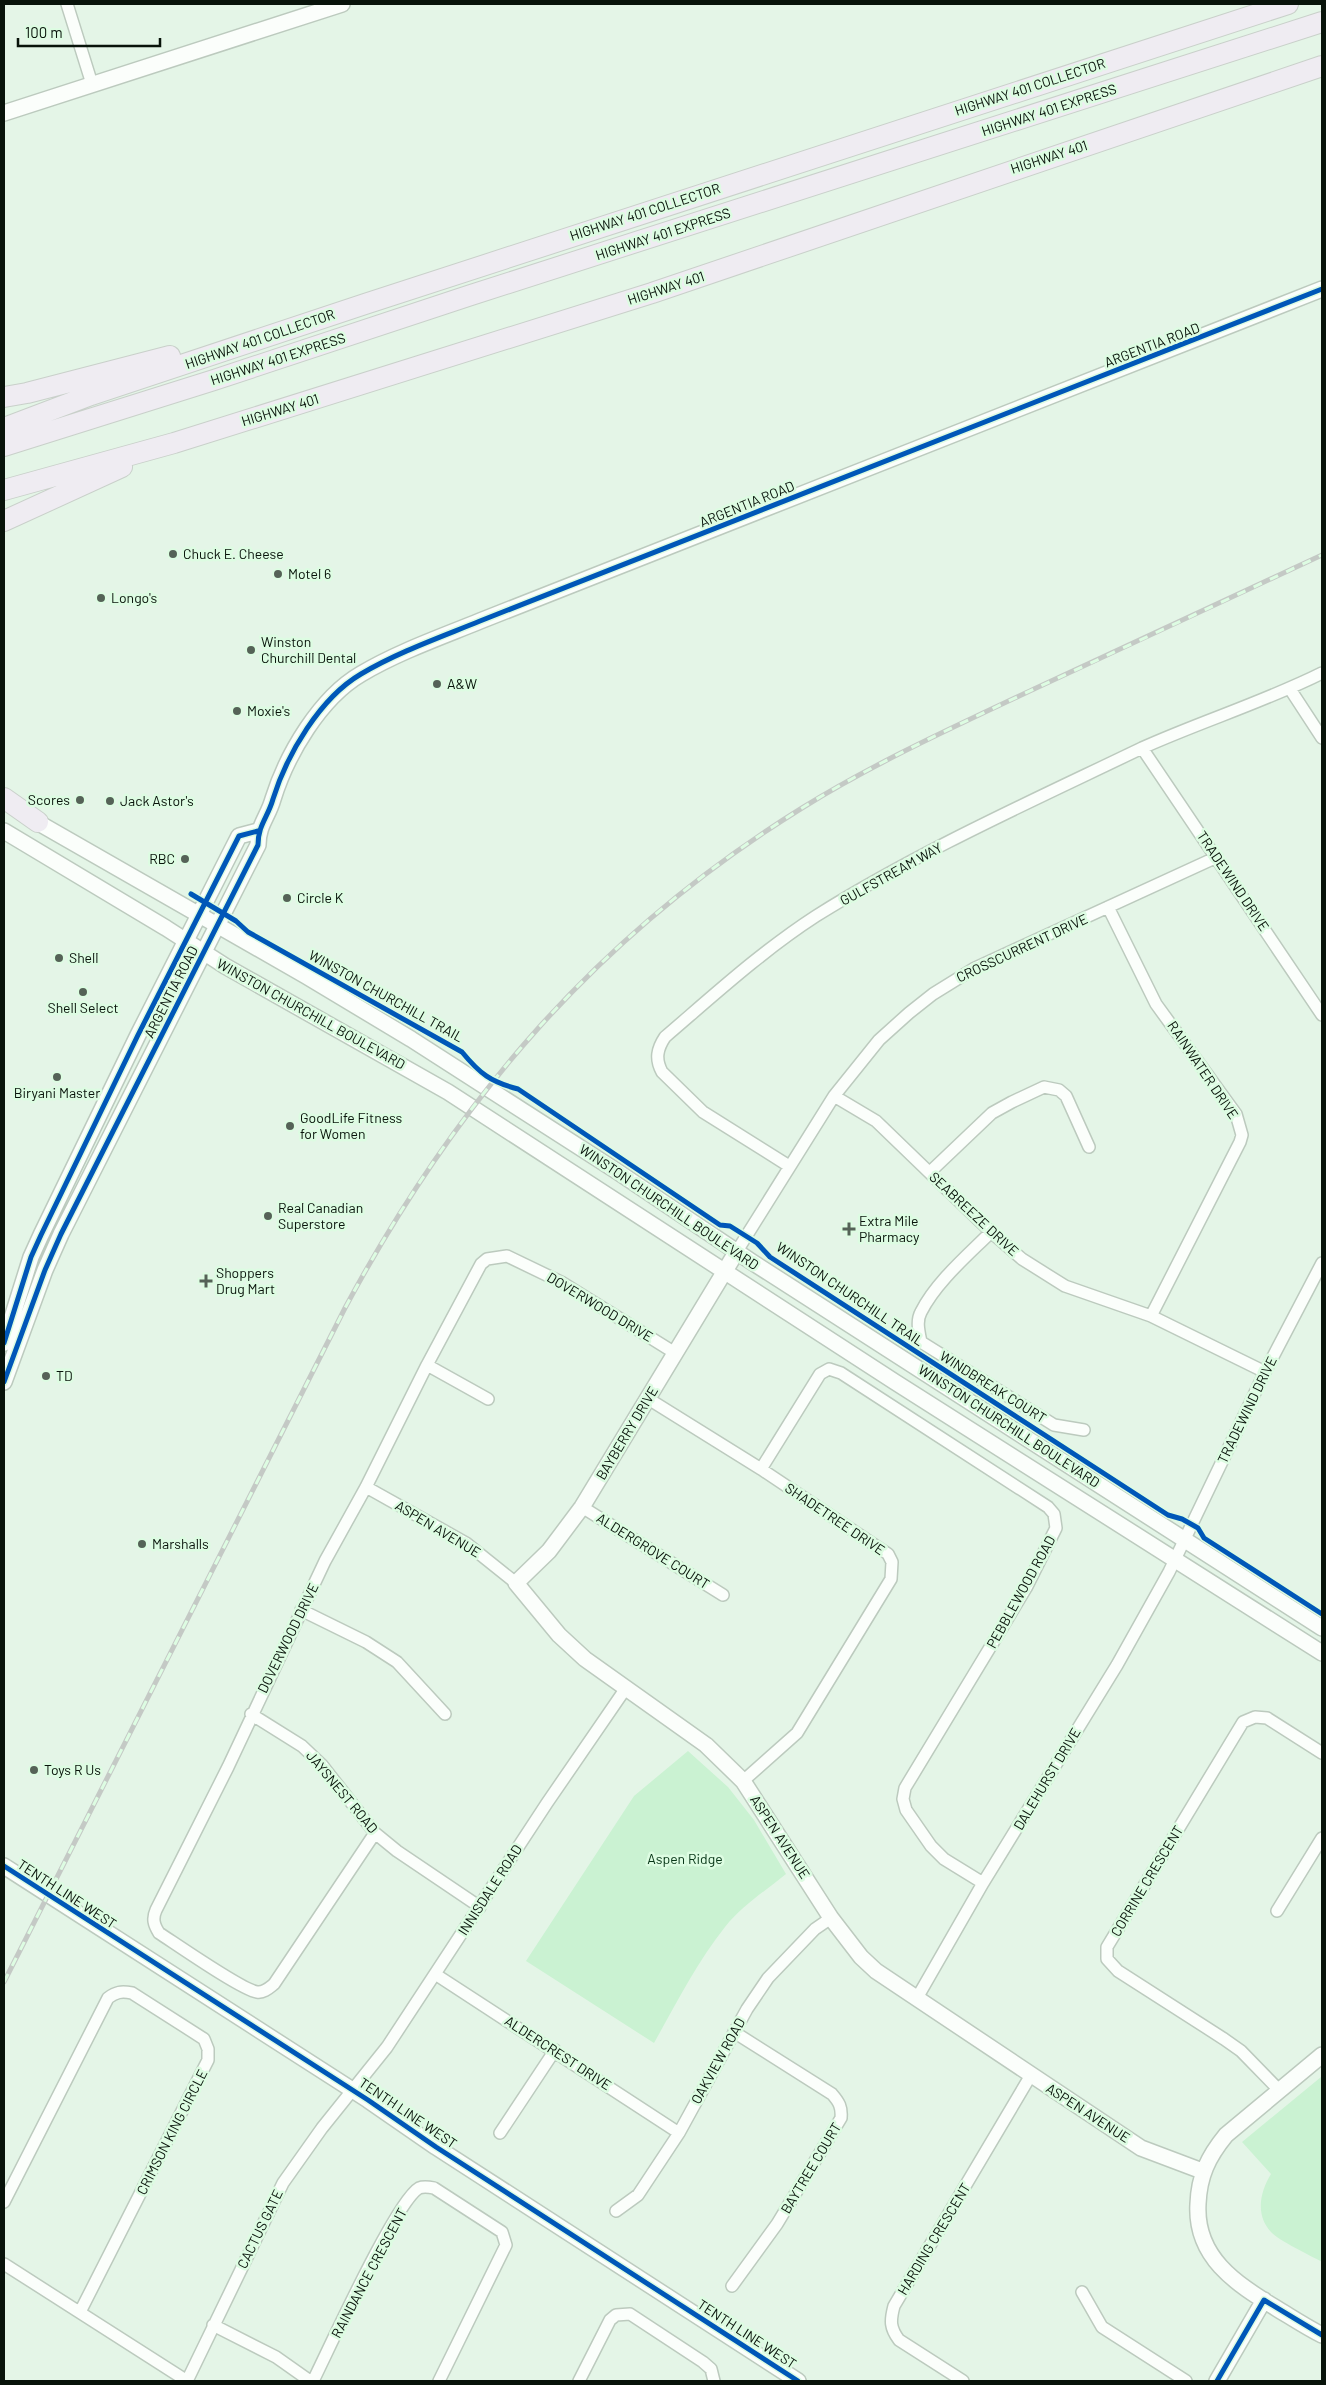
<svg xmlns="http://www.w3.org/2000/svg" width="1326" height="2385" viewBox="0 0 1326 2385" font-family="Barlow,sans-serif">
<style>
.green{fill:#caf2d2}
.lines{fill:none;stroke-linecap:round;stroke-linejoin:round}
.street-casing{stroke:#bccabe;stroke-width:14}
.secondary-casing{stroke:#bccabe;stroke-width:18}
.highway-casing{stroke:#c9d0ca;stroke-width:22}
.street{stroke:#fbfefb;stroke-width:11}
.secondary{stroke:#fbfefb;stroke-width:15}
.highway{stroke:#efecf2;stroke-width:20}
.rail-casing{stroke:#c4c9c5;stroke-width:5}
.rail{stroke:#ddfce2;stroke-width:3;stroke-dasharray:9;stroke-linecap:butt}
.cycleway-casing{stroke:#ddfce2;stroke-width:8}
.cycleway{stroke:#0057b8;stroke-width:5}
.poi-dot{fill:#556257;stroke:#ddfce2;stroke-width:2}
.labels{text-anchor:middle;stroke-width:5;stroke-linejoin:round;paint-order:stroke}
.street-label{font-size:14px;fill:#08130a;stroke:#ddfce2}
.poi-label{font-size:14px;fill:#08130a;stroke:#ddfce2;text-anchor:start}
.park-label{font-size:14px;fill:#063516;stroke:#ddfce2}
</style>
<rect width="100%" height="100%" fill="#e4f5e7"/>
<!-- green -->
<path class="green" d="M688,1751L728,1787L754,1820L786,1874C765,1891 742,1906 725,1927C697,1962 676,2004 654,2043L526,1961L634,1796Z
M1321,2077L1322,2079V2262C1310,2255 1279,2241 1271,2232C1255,2215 1260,2192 1271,2174L1242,2142Z"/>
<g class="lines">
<defs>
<path id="street" d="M67,4L92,84
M1290,689L1322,738
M1142,748L1322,1015
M1108,907L1156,1004L1236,1114L1242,1135L1240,1142L1151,1316
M834,1096L876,1121L991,1232L1022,1259L1065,1286L1151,1316L1265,1372
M789,1166L703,1112L662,1072C655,1059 657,1049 665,1037C714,995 762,951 816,916C920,851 1032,801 1142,748C1202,721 1264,702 1322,673
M930,1172L992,1113L1012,1102L1044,1087L1059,1090L1066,1096L1089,1147
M991,1232C968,1255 936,1282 921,1312C916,1321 919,1332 921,1342L1054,1425L1084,1430
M737,1251L834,1096L879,1040L909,1013L933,994L975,968L1217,857
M427,1365L488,1399
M647,1398L761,1469L888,1554L892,1562L891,1579L797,1733L743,1781
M761,1469L820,1374L829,1369L841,1373L1048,1507L1054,1514L1056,1528L1026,1588L905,1788L903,1799L906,1810L931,1846L944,1859L983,1883
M366,1487L466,1543L516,1583
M582,1507L723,1595
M301,1610L366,1642L397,1662L445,1714
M251,1714L302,1746L322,1765L375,1833L397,1851L480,1907
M375,1833L274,1984C269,1988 264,1993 257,1992C242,1990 176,1944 159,1933C154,1925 152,1919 156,1910L228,1767L325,1561L366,1487L427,1365L481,1264L487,1259L507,1256L561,1282L675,1353
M1277,1911L1322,1838
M435,1974L679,2133
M917,1998L983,1883L1117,1665L1169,1572L1265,1372L1322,1263
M1279,2090L1241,2051L1224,2039L1118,1971L1107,1959V1947L1243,1722L1255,1717L1267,1718L1322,1753
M500,2133L555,2050
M4,2202L108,1998C116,1992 121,1991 132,1993L204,2039L208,2049V2060L80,2312
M616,2211L638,2195L679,2133L747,2009L768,1978L815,1929L831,1918
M4,2264L187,2381
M732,2286L777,2224L841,2118C842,2107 839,2102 832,2094L734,2032
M1082,2292L1102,2327L1186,2381
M213,2325L276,2357L310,2381
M187,2381L283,2183L322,2128L387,2047L547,1803L626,1688
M313,2381C329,2349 396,2201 419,2188C424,2186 429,2187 434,2188L502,2232L506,2245L439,2381
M579,2381L610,2320L616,2315L630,2314L703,2362L711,2369L714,2381
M963,2381L899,2340C890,2328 890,2321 894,2306L1031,2075"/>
<path id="secondary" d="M4,113L342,4
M30,818L306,976L411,1039L615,1170L752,1262L1322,1628
M4,831L166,928L225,966L448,1092L895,1382L1322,1653
M737,1251L582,1507L549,1551L516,1583L559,1635L585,1659L706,1745L743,1781L831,1918L861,1957L876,1971L1141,2148L1202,2171
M4,1343L31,1257L41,1235L138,1035L239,836L258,831
M4,1382L45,1270L61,1234L258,845C258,825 268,817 273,799C287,754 320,698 361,674C398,652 441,637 480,621L1322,289
M4,1866L368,2100L436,2147L798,2381
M1322,2055L1226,2135C1208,2157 1199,2176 1198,2204C1195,2257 1235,2283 1276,2308C1291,2317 1306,2327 1322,2335
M1217,2381L1264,2300"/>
<path id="highway" d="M4,397L27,393L170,356
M4,428L91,395L365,304L1288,4
M4,446L214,380L471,295L1322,22
M4,490L174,443L652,293L1322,66
M4,521L122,467
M4,798L38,822"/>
</defs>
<!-- street casing -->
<use href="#street" class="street-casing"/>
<!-- secondary casing -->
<use href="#secondary" class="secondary-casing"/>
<!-- highway casing -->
<use href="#highway" class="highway-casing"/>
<!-- street -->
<use href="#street" class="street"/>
<!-- secondary -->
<use href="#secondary" class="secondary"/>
<!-- highway -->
<use href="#highway" class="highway"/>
<defs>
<path id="rail" d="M4,1982L345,1308C457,1099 600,933 802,808C876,762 956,726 1034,689C1130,645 1226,600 1322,555"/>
</defs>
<!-- rail casing -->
<use href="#rail" class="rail-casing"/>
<!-- rail -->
<use href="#rail" class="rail"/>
<defs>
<path id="cycleway" d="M191,894L236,921L248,932L462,1052C480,1074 491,1082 518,1089L720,1225L730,1226L757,1243L770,1257L1168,1515L1182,1519L1198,1528L1204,1538L1322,1614
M4,1343L31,1257L41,1235L138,1035L239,836L258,831
M4,1382L45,1270L61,1234L258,845C258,825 268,817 273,799C287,754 320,698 361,674C398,652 441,637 480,621L1322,289
M4,1866L368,2100L436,2147L798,2381
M1217,2381L1264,2300L1322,2335"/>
</defs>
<!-- cycleway casing -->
<use href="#cycleway" class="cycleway-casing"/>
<!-- cycleway -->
<use href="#cycleway" class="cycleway"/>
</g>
<!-- markers -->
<g class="poi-dot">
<circle cx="173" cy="554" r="5"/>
<circle cx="278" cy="574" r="5"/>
<circle cx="101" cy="598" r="5"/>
<circle cx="251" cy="650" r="5"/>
<circle cx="437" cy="684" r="5"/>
<circle cx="237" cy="711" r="5"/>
<circle cx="80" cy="800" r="5"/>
<circle cx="110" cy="801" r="5"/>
<circle cx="185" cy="859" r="5"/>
<circle cx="287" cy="898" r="5"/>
<circle cx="59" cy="958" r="5"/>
<circle cx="83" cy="992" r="5"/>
<circle cx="57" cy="1077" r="5"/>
<circle cx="290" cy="1126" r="5"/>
<circle cx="268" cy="1216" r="5"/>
<path d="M846.5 1221.5h5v5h5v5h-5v5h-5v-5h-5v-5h5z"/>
<path d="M203.5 1273.5h5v5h5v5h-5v5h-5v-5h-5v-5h5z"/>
<circle cx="46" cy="1376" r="5"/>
<circle cx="142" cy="1544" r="5"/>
<circle cx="34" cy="1770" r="5"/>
</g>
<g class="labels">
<!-- street labels -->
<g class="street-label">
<text transform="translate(1030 87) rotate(-18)" y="5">HIGHWAY 401 COLLECTOR</text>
<text transform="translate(1049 110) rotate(-18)" y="5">HIGHWAY 401 EXPRESS</text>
<text transform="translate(1049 157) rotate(-18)" y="5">HIGHWAY 401</text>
<text transform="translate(645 212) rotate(-18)" y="5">HIGHWAY 401 COLLECTOR</text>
<text transform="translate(663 234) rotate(-18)" y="5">HIGHWAY 401 EXPRESS</text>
<text transform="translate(666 288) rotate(-18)" y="5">HIGHWAY 401</text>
<text transform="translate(260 339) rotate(-19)" y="5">HIGHWAY 401 COLLECTOR</text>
<text transform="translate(1152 345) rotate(-21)" y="5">ARGENTIA ROAD</text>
<text transform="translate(278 359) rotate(-18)" y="5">HIGHWAY 401 EXPRESS</text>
<text transform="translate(280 410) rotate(-17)" y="5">HIGHWAY 401</text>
<text transform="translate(747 504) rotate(-22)" y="5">ARGENTIA ROAD</text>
<text transform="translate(891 874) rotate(-29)" y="5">GULFSTREAM WAY</text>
<text transform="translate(1233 881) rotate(56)" y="5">TRADEWIND DRIVE</text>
<text transform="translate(1022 948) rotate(-25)" y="5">CROSSCURRENT DRIVE</text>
<text transform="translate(171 992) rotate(-63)" y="5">ARGENTIA ROAD</text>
<text transform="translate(386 996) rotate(29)" y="5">WINSTON CHURCHILL TRAIL</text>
<text transform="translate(311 1014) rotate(29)" y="5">WINSTON CHURCHILL BOULEVARD</text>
<text transform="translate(1203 1070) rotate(56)" y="5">RAINWATER DRIVE</text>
<text transform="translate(669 1207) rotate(34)" y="5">WINSTON CHURCHILL BOULEVARD</text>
<text transform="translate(974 1214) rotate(43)" y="5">SEABREEZE DRIVE</text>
<text transform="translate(850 1294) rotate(34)" y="5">WINSTON CHURCHILL TRAIL</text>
<text transform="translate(600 1307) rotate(31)" y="5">DOVERWOOD DRIVE</text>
<text transform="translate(993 1387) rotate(32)" y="5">WINDBREAK COURT</text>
<text transform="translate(1247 1410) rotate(-64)" y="5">TRADEWIND DRIVE</text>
<text transform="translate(1009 1426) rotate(33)" y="5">WINSTON CHURCHILL BOULEVARD</text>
<text transform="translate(627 1433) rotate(-59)" y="5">BAYBERRY DRIVE</text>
<text transform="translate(835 1519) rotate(34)" y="5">SHADETREE DRIVE</text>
<text transform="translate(438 1529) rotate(31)" y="5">ASPEN AVENUE</text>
<text transform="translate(653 1551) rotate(32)" y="5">ALDERGROVE COURT</text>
<text transform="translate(1021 1592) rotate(-61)" y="5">PEBBLEWOOD ROAD</text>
<text transform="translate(288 1638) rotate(-64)" y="5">DOVERWOOD DRIVE</text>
<text transform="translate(1047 1779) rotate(-59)" y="5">DALEHURST DRIVE</text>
<text transform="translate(342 1792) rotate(50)" y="5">JAYSNEST ROAD</text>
<text transform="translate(780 1837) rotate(57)" y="5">ASPEN AVENUE</text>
<text transform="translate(1147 1881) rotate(-59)" y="5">CORRINE CRESCENT</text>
<text transform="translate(490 1890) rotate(-57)" y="5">INNISDALE ROAD</text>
<text transform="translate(67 1894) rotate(33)" y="5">TENTH LINE WEST</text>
<text transform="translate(558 2053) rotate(33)" y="5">ALDERCREST DRIVE</text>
<text transform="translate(718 2061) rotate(-61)" y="5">OAKVIEW ROAD</text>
<text transform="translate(408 2113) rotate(34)" y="5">TENTH LINE WEST</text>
<text transform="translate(1088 2113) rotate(33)" y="5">ASPEN AVENUE</text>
<text transform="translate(172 2132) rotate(-63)" y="5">CRIMSON KING CIRCLE</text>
<text transform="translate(811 2168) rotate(-59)" y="5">BAYTREE COURT</text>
<text transform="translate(260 2229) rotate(-64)" y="5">CACTUS GATE</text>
<text transform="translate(934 2239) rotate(-59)" y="5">HARDING CRESCENT</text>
<text transform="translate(369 2273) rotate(-62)" y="5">RAINDANCE CRESCENT</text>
<text transform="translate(747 2334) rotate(33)" y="5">TENTH LINE WEST</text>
</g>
<!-- poi labels -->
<g class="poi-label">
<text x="183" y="559">Chuck E. Cheese</text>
<text x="288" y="579">Motel 6</text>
<text x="111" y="603">Longo's</text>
<text x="261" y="647">Winston<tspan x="261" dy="16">Churchill Dental</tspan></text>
<text x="447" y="689">A&amp;W</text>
<text x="247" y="716">Moxie's</text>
<text x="70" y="805" text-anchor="end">Scores</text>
<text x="120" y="806">Jack Astor's</text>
<text x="175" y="864" text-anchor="end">RBC</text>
<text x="297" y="903">Circle K</text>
<text x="69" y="963">Shell</text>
<text x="83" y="1013" text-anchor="middle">Shell Select</text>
<text x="57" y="1098" text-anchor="middle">Biryani Master</text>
<text x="300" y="1123">GoodLife Fitness<tspan x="300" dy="16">for Women</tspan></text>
<text x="278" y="1213">Real Canadian<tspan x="278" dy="16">Superstore</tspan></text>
<text x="859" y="1226">Extra Mile<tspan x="859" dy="16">Pharmacy</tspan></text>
<text x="216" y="1278">Shoppers<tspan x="216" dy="16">Drug Mart</tspan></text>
<text x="56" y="1381">TD</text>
<text x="152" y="1549">Marshalls</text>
<text x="44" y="1775">Toys R Us</text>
</g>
<!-- park labels -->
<g class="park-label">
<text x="685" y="1864">Aspen Ridge</text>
</g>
</g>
<!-- border -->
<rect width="1326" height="2385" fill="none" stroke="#08130a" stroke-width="10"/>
<!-- scale -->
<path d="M18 38v8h142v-8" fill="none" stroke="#08130a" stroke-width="2.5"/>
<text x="25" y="38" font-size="15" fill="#08130a" stroke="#ddfce2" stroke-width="4" paint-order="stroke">100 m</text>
</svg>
